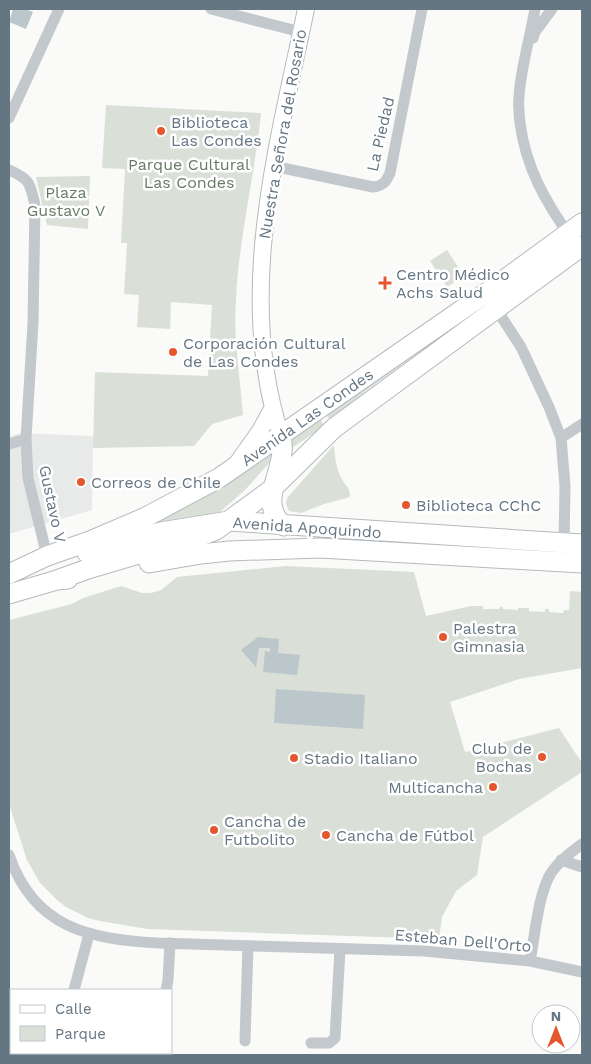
<svg xmlns="http://www.w3.org/2000/svg" width="591" height="1064" viewBox="0 0 591 1064" font-family="'Work Sans',sans-serif">
<style>
.built{fill:#e8e9e9}
.green{fill:#dadfd7}
.water{fill:#bbc7cb}
.lines{fill:none;stroke-linecap:round;stroke-linejoin:round}
.secondary-casing{stroke:#b3babf;stroke-width:18}
.primary-casing{stroke:#b5babe;stroke-width:21}
.street{stroke:#c3c8cc;stroke-width:11}
.secondary{stroke:#fff;stroke-width:16}
.primary{stroke:#fff;stroke-width:19}
.poi-dot{fill:#e4572e;stroke:#fff;stroke-width:2}
.labels{text-anchor:middle;stroke-width:5;stroke-linejoin:round;paint-order:stroke}
.poi-label{font-size:16px;fill:#657683;stroke:#fff;text-anchor:start}
.street-label{font-size:16px;fill:#657683;stroke:#fff}
.park-label{font-size:16px;fill:#687a64;stroke:#fff}
</style>
<rect width="100%" height="100%" fill="#fafaf8"/>
<!-- built -->
<path class="built" d="M20,433L93,436L92,510L9,534V437Z"/>
<!-- green -->
<path class="green" d="M106,105L261,113C255,175 239,236 236,298C233,337 240,376 243,415L212,424L194,446L93,448L95,372L208,376L212,305L171,302L170,329L137,327L139,295L124,294L127,243H121L125,169L102,168Z
M90,176L88,229L47,225L36,177Z
M447,250L464,276L447,287L430,261Z
M441,336L363,393L332,421L323,412Z
M318,416L325,426L293,447H290L291,436Z
M334,445C335,457 336,470 343,481C346,487 350,488 350,496L347,498L324,504L301,513L289,511L286,504L287,498Z
M269,450L277,454L245,490L220,512L213,515L189,517L118,534Z
M286,566L414,572L426,616L471,606H483V609H499L500,607H503V609L518,610V608H529V611L545,612V609H549V612L563,613L564,610H569L570,591L582,592V668L519,679L450,702L465,752L559,728L582,763V772L483,837L477,875L456,891L442,917L439,939L147,929L100,921L88,918L66,907L57,900L40,883L27,860L9,804V620L72,604L83,598L121,586L142,593H151L161,590L177,577Z"/>
<!-- water -->
<path class="water" d="M13,9H25L33,12L26,29L9,22Z
M258,637L279,639L278,653L300,655L297,675L263,672L265,651L270,652V648H259L256,667L241,650Z
M276,689L365,695L363,729L274,723Z"/>
<g class="lines">
<defs>
<path id="secondary" d="M281,436C235,295 277,149 306,9
M238,462L260,431L272,409"/>
<path id="primary" d="M281,436C282,441 283,446 282,452C280,476 259,506 284,526
M87,553L161,532L229,521L582,544
M149,563L201,554L229,551L320,548L582,563
M9,574L47,556L90,541L146,517L219,478L486,293L582,223
M57,580L85,570L206,534L216,530L272,489L334,428L582,246
M9,594L57,580L68,579"/>
</defs>
<!-- secondary casing -->
<use href="#secondary" class="secondary-casing"/>
<!-- primary casing -->
<use href="#primary" class="primary-casing"/>
<!-- street -->
<path class="street" d="M211,9L301,32
M535,9C530,38 521,67 519,96C518,105 519,114 520,123C526,168 545,201 571,238
M533,38L535,32L552,9
M9,118L59,9
M273,166L373,187C383,186 386,182 390,173L422,9
M9,170C30,179 30,183 35,205L33,323L26,439L28,478L47,556
M493,304L521,347L549,407L561,438L565,486L564,543
M561,438L582,424
M9,444L26,439
M9,855C34,928 89,939 158,943L424,951L530,961L582,972
M561,860L582,867
M530,961C535,936 538,894 551,873C559,861 571,852 582,844
M74,990L89,934
M166,990L168,980L170,943
M245,1041L248,946
M311,1043H329L335,1038L340,949
M31,1055L33,1053"/>
<!-- secondary -->
<use href="#secondary" class="secondary"/>
<!-- primary -->
<use href="#primary" class="primary"/>
</g>
<!-- markers -->
<g class="poi-dot">
<circle cx="161" cy="131" r="5"/>
<path d="M382.5 275.5h5v5h5v5h-5v5h-5v-5h-5v-5h5z"/>
<circle cx="173" cy="352" r="5"/>
<circle cx="81" cy="482" r="5"/>
<circle cx="406" cy="505" r="5"/>
<circle cx="443" cy="637" r="5"/>
<circle cx="542" cy="757" r="5"/>
<circle cx="294" cy="758" r="5"/>
<circle cx="493" cy="787" r="5"/>
<circle cx="214" cy="830" r="5"/>
<circle cx="326" cy="835" r="5"/>
</g>
<g class="labels">
<!-- poi labels -->
<g class="poi-label">
<text x="171" y="128">Biblioteca<tspan x="171" dy="18">Las Condes</tspan></text>
<text x="396" y="280">Centro Médico<tspan x="396" dy="18">Achs Salud</tspan></text>
<text x="183" y="349">Corporación Cultural<tspan x="183" dy="18">de Las Condes</tspan></text>
<text x="91" y="488">Correos de Chile</text>
<text x="416" y="511">Biblioteca CChC</text>
<text x="453" y="634">Palestra<tspan x="453" dy="18">Gimnasia</tspan></text>
<text x="532" y="754" text-anchor="end">Club de<tspan x="532" dy="18">Bochas</tspan></text>
<text x="304" y="764">Stadio Italiano</text>
<text x="483" y="793" text-anchor="end">Multicancha</text>
<text x="224" y="827">Cancha de<tspan x="224" dy="18">Futbolito</tspan></text>
<text x="336" y="841">Cancha de Fútbol</text>
</g>
<!-- street labels -->
<g class="street-label">
<text transform="translate(282 134) rotate(-80)" y="6">Nuestra Señora del Rosario</text>
<text transform="translate(380 134) rotate(-77)" y="6">La Piedad</text>
<text transform="translate(307 417) rotate(-35)" y="6">Avenida Las Condes</text>
<text transform="translate(53 504) rotate(78)" y="6">Gustavo V</text>
<text transform="translate(307 527) rotate(4)" y="6">Avenida Apoquindo</text>
<text transform="translate(463 940) rotate(5)" y="6">Esteban Dell'Orto</text>
</g>
<!-- park labels -->
<g class="park-label">
<text x="189" y="170">Parque Cultural<tspan x="189" dy="18">Las Condes</tspan></text>
<text x="66" y="198">Plaza<tspan x="66" dy="18">Gustavo V</tspan></text>
</g>
</g>
<!-- border -->
<rect width="591" height="1064" fill="none" stroke="#657683" stroke-width="20"/>
<!-- legend -->
<rect x="10" y="989" width="162" height="65" fill="#ffffff" stroke="#c1c8cd"/>
<rect x="20" y="1005" width="25" height="8" fill="#ffffff" stroke="#c1c8cd"/>
<text x="55" y="1014" font-size="15" fill="#657683">Calle</text>
<rect x="20" y="1026" width="25" height="15" fill="#dadfd7" stroke="#c1c8cd"/>
<text x="55" y="1039" font-size="15" fill="#657683">Parque</text>
<!-- north arrow -->
<g transform="translate(556 1029)"><circle r="24" fill="#ffffff" stroke="#c1c8cd"/>
<path d="M0-4L9 19L0 12L-9 19Z" fill="#e4572e"/>
<text y="-8" font-size="14" font-weight="bold" text-anchor="middle" fill="#657683">N</text>
</g>
</svg>
